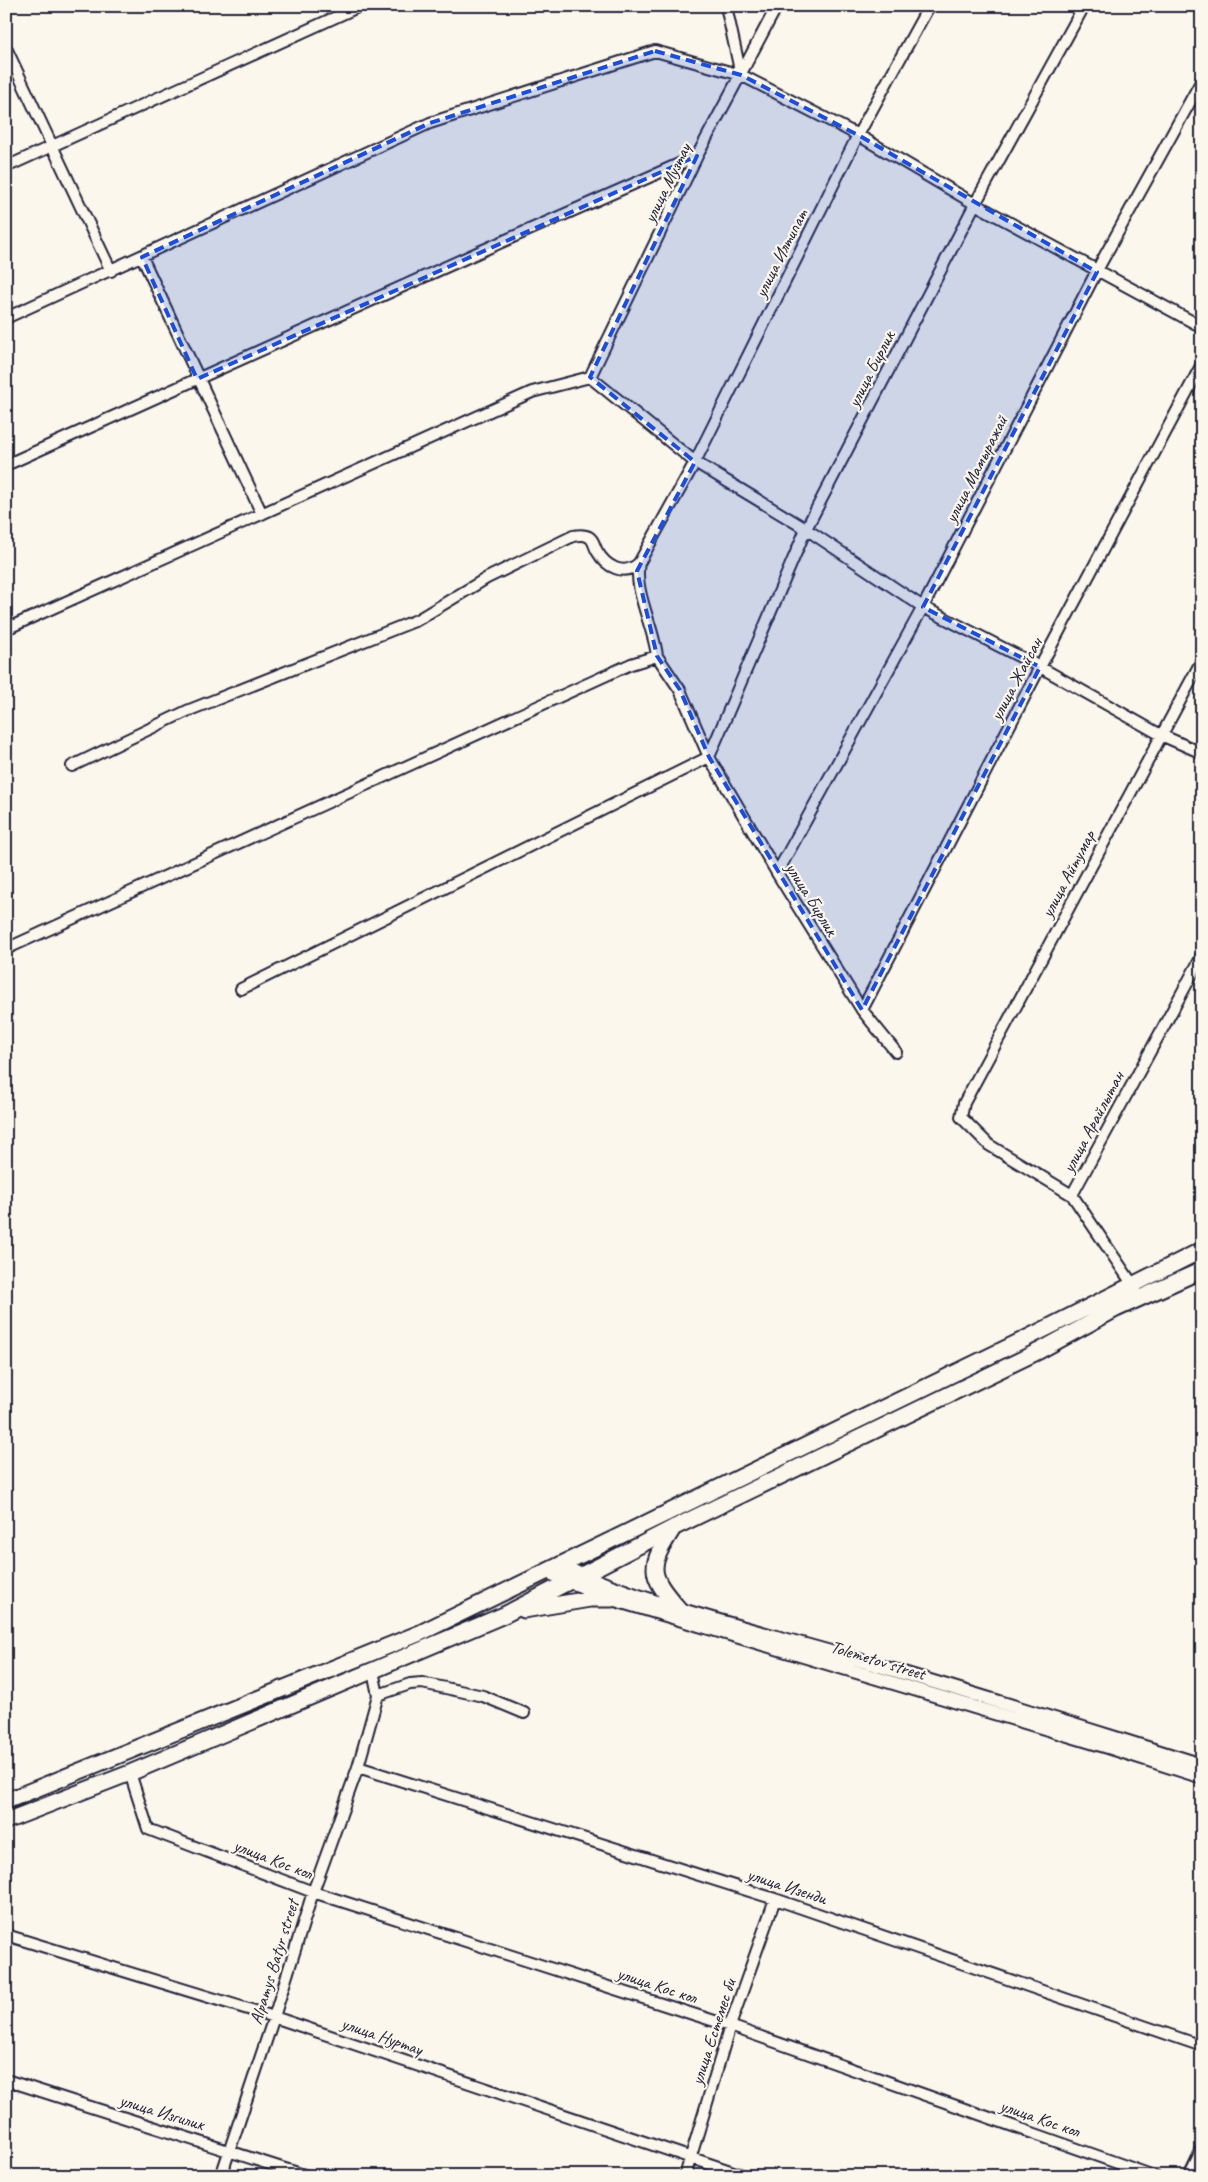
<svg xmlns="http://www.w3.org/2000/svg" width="1208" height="2182" viewBox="0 0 1208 2182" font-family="Caveat,sans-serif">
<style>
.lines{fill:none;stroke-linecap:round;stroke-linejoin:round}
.minor-casing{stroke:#22223b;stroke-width:14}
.major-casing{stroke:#22223b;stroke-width:16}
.highway-casing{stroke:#22223b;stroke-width:19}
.minor{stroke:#fbf7ec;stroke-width:10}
.major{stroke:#fbf7ec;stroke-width:12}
.highway{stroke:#fbf7ec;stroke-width:15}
.marked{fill:#1d4ed8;fill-opacity:0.2;stroke:#1d4ed8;stroke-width:4;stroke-dasharray:10 6;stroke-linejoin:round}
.labels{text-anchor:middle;stroke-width:4.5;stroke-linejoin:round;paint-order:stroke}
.street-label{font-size:18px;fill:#22223b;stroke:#fbf7ec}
</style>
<rect width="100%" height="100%" fill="#fbf7ec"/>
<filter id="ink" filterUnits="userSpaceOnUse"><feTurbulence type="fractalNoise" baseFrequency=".02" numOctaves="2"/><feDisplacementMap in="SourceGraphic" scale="10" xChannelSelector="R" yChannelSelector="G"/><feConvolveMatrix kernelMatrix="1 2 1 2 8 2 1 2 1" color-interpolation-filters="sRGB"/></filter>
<g filter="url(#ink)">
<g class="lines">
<defs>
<path id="minor" d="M726,6L741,75
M6,48L111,271
M6,167L360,6
M142,257L262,514
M6,318L430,123L655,51L741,75L858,135L975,204L1202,327
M590,377L695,462L806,529L923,607L1040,667L1161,735L1202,753
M590,377L697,156L777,6
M6,465L479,252L697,156
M6,629L532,392L590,377
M657,656L680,690L709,757L777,873L862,1010L896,1052
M72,766L187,711L417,620L487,578L573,536C578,535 584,534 589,537C594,540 594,546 597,551C606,567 624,577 639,563
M777,873L923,607L1102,261L1202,80
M6,949L631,664L657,656C654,627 633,590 639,563L695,462L858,135L929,6
M241,989L709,757L806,529L975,204L1084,6
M862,1010L1040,667L1202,364
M1072,1195L989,1145L961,1117L964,1103L1202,660
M1135,1288L1072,1195L1202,956
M378,1695L410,1684L422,1683L483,1696L524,1713
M358,1767L775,1899L1202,2046
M130,1773L148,1829L313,1892L730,2026L1154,2176
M6,1935L274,2017L745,2176
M6,2080L307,2176
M221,2176L274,2017L313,1892L358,1767L378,1695L373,1671
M685,2176L730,2026L775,1899
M1189,2176L1202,2149
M1198,2176L1202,2169"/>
<path id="major" d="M559,1565C653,1607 756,1630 855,1659C971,1692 1086,1729 1202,1765
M547,1572L612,1599L1108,1747L1202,1777"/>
<path id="highway" d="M674,1527C649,1566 647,1573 678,1608
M524,1610L590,1599H612
M6,1801L420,1633L1025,1339L1202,1250
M6,1821L130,1773L504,1615L675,1527L1039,1351L1116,1309L1202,1270"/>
</defs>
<!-- minor casing -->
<use href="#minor" class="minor-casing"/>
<!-- major casing -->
<use href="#major" class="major-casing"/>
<!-- highway casing -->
<use href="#highway" class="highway-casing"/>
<!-- minor -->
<use href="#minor" class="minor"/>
<!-- major -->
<use href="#major" class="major"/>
<!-- highway -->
<use href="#highway" class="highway"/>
</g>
</g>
<!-- marked area -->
<path class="marked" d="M655,51L741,75L858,135L1097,272L923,607L1040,667L862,1010L709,757L680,690L657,656L637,571L695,462L590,377L697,156L197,379L142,257L430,123Z"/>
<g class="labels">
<!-- street labels -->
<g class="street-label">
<text transform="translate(667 183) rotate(-64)" y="6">улица Музтау</text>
<text transform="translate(781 253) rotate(-63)" y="6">улица Илтипат</text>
<text transform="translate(871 369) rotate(-63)" y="6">улица Бирлик</text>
<text transform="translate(976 469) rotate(-63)" y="6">улица Мамыражай</text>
<text transform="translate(1016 679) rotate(-62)" y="6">улица Жайсан</text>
<text transform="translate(1068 874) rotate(-62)" y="6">улица Айтумар</text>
<text transform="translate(812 899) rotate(58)" y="6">улица Бирлик</text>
<text transform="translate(1093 1122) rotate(-62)" y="6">улица Арайлытан</text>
<text transform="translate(878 1660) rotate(17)" y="6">Tolemetov street</text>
<text transform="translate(273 1859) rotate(21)" y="6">улица Кос кол</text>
<text transform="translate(787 1886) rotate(18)" y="6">улица Изенди</text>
<text transform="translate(274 1962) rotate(-73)" y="6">Alpamys Batyr street</text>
<text transform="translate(657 1985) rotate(18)" y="6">улица Кос кол</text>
<text transform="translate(713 2032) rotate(-72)" y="6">улица Естемес би</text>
<text transform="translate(382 2036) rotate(19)" y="6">улица Нуртау</text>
<text transform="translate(162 2112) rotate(17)" y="6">улица Изгилик</text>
<text transform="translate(1040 2118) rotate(19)" y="6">улица Кос кол</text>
</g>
</g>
<!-- margin -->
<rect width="1208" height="2182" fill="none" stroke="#fbf7ec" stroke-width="25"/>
<rect x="12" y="12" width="1183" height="2157" fill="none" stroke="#22223b" stroke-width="2" filter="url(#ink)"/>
</svg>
